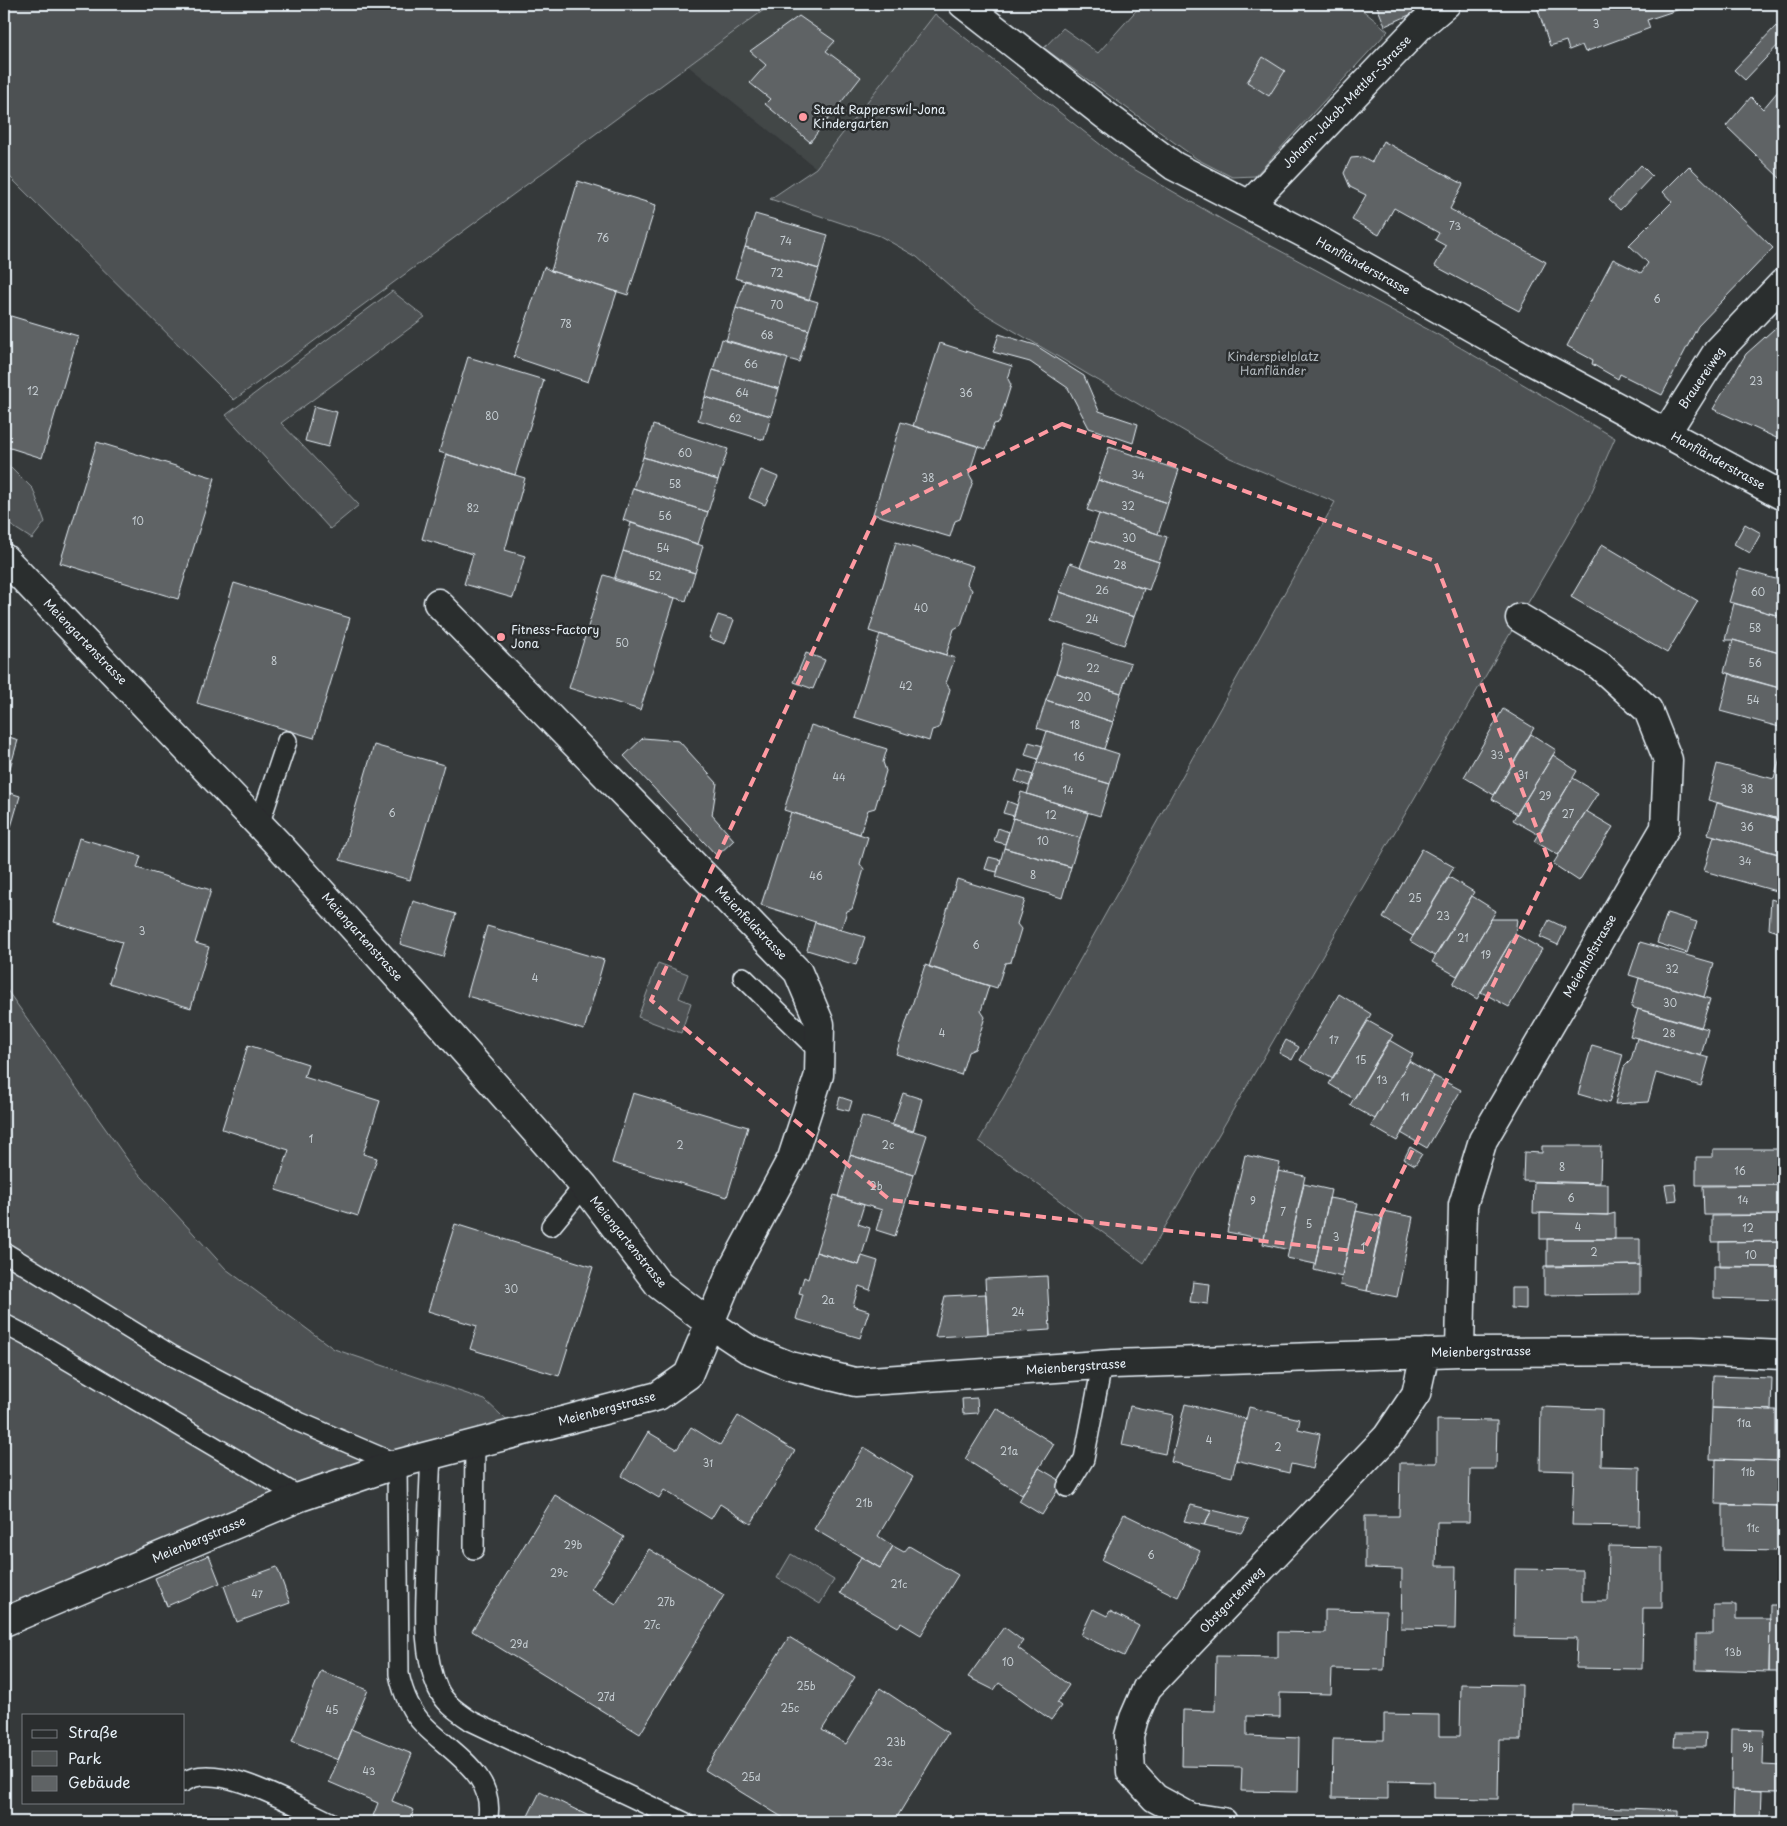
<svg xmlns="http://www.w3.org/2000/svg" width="1787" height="1826" viewBox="0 0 1787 1826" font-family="'Playpen Sans',sans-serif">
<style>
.built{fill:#424647}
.green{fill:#4d5152;stroke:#9aa1a5}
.building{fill:#5f6365;stroke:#e8f1f8}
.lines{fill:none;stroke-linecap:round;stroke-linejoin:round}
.service-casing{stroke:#e8f1f8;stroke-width:22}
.minor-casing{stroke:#e8f1f8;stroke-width:31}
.service{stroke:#2a2d2e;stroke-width:19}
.minor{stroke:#2a2d2e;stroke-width:28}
.marked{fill:none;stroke:#ff9aa2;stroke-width:4;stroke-dasharray:10 6;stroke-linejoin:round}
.poi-dot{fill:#ff9aa2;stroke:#2a2d2e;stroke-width:2}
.labels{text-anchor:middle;stroke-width:5;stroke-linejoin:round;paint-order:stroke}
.number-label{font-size:10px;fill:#c6ced3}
.street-label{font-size:12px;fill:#e8f1f8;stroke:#2a2d2e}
.poi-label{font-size:12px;fill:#e8f1f8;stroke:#2a2d2e;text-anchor:start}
.park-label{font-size:12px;fill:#b2b9be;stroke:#2a2d2e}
</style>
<rect width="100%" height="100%" fill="#35393a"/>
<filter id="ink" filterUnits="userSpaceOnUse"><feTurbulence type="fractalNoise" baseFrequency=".02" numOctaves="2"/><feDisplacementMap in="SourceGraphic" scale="10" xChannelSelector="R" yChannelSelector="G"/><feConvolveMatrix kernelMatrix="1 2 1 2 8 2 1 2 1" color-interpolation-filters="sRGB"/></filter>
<g filter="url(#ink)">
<!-- built -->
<path class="built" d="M772,4H922L935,14L816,168L688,66Z"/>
<!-- green -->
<path class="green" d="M4,4H772L234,400L4,171Z
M1142,4H1355L1388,31L1255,176L1232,177L1197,159L1044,48L1063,28L1098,53Z
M935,14L1125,164L1228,223L1444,338L1615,438L1589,498L1144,1263L979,1141L1335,502L1230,458L975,308L917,257L880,236L770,199L816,168Z
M392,291L425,317L281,423L359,505L330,529L226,415Z
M4,462L7,463L33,489L45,522L32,539L4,521Z
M658,963L688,974L679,998L691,1003L681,1033L638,1017Z
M4,986L132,1166L226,1269L334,1349L485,1400L518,1431L475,1443L4,1622Z
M791,1554L834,1580L820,1604L777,1578Z"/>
<!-- building -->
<path class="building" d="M1376,4H1412L1416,12L1385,26Z
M1536,4H1678L1680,9L1647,20L1650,28L1585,52L1582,45L1569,50L1566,41L1550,46Z
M799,16L835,41L826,51L861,77L810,142L765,104L770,99L750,83L766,65L750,51Z
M1776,26L1783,34V40L1745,80L1734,70Z
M1263,57L1285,71L1269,96L1247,82Z
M1783,85V181L1726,126L1751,97L1763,109Z
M1383,141L1463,184L1450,209L1546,262L1519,311L1435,266L1446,246L1435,240L1439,233L1394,208L1379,235L1352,220L1366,195L1350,187L1344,173L1351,158L1363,157L1372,162Z
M1641,165L1652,176L1620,210L1609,200Z
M1689,166L1773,248L1698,326L1662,395L1620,374L1618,379L1592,364L1593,360L1567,346L1613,259L1641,273L1648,263L1629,245L1672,202L1663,192Z
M578,181L656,205L628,295L551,271Z
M755,214L828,235L819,269L745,247Z
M745,247L819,269L809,300L735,278Z
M544,267L551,271L617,292L588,382L514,357Z
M745,280L818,302L809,330L736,308Z
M736,308L809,330L799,362L726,341Z
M4,314L78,336L42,458L4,446Z
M1783,321V441L1713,409L1746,354Z
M999,334L1035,345L1084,376L1099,411L1138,424L1133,443L1089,428L1068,388L1030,362L993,352Z
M722,339L788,358L779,389L713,370Z
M940,343L1012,366L1008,379L1011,385L999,423L994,424L986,449L913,426Z
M468,357L544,380L515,475L439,452Z
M713,370L779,389L771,416L705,397Z
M705,397L771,416L764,440L698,420Z
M314,406L337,412L328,447L305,441Z
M901,422L978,446L969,474L973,481L960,519L955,521L950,537L873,514Z
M653,425L728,449L718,480L643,457Z
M97,442L215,478L178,599L60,563Z
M1109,447L1179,470L1168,503L1098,480Z
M446,454L525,478L505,550L525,556L513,598L464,584L473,554L422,539Z
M643,457L718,480L708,512L633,488Z
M761,470L778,477L765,505L749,498Z
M1098,480L1168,503L1158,534L1087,510Z
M633,488L708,512L698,544L623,520Z
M1099,514L1167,537L1159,562L1090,540Z
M631,523L703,546L695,573L623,551Z
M1745,524L1761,533L1750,553L1734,544Z
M1090,540L1159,562L1149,590L1080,567Z
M896,542L973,566L967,584L972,590L961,625L954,629L946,655L869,631Z
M1602,544L1698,601L1667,653L1571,597Z
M623,551L695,573L686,601L614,580Z
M1070,563L1144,589L1134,617L1060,592Z
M1739,569L1783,581V617L1729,602Z
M604,575L675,598L640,710L569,688Z
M234,583L350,618L314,738L197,703Z
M1060,592L1134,617L1124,645L1051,621Z
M1734,603L1783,617V654L1733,640H1725Z
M718,615L734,620L725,644L709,638Z
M880,634L955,658L946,683L950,689L939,728L932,730L929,741L854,717Z
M1733,640L1783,654V689L1724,672Z
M1065,643L1131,663L1121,693L1056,673Z
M806,653L825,660L813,689L794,682Z
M1056,673L1121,693L1113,722L1046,700Z
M1730,673L1734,676L1783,689V728L1720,711Z
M1046,700L1113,722L1104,749L1037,728Z
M1503,709L1534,728L1494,795L1464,777Z
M811,725L887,749L883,762L886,771L875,808L868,810L860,834L784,810Z
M1047,731L1119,754L1110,784L1037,762Z
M1531,734L1556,750L1517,814L1492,799Z
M4,735L18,740L4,789Z
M643,738L679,741L717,783L712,815L734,840L717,856L624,756Z
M1029,742L1043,746L1038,759L1025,755Z
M374,745L444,765L410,880L340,860Z
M1553,755L1577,771L1539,835L1513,820Z
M1780,758L1783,759V820L1708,800L1717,764L1774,779Z
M1037,762L1110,784L1100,816L1027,794Z
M1019,770L1033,775L1029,786L1015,781Z
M1573,778L1598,793L1558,855L1534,841Z
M4,791L20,796L4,851Z
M1021,792L1088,813L1080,838L1013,818Z
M1007,801L1017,805L1014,816L1003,813Z
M1717,803L1783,820V845L1781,855L1708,834Z
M1586,811L1613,827L1579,881L1553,864Z
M791,812L868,837L860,864L864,869L860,883L852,909L847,911L841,930L761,905Z
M1013,818L1080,838L1071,867L1004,848Z
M998,828L1009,832L1005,844L994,841Z
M1714,836L1783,855V866L1776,891L1704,871Z
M79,838L141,856L137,868L211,890L195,943L209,947L191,1008L109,983L122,942L54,922Z
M1004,848L1071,867L1062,898L996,877Z
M1422,849L1454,867L1413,936L1383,918Z
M989,857L1001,860L997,872L985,869Z
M1449,877L1474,892L1435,956L1410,941Z
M957,879L1025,900L1017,924L1021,929L1011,962L1005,963L997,988L929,967Z
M1472,896L1496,911L1457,976L1432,962Z
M1771,899L1783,903V925L1781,933L1769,929Z
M413,901L456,914L443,957L400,944Z
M1667,913L1697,922L1687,953L1657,943Z
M1491,919H1517L1515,934L1477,999L1453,984Z
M1549,920L1566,928L1558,945L1540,937Z
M815,922L865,937L856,965L807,950Z
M487,926L604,960L584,1030L467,996Z
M1515,934L1542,949L1509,1007L1481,992Z
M1640,942L1714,963L1704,997L1629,975Z
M925,965L989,986L981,1011L985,1017L975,1049L968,1052L961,1075L896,1054Z
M1639,978L1710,999L1701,1028L1631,1007Z
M1339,994L1371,1014L1333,1079L1300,1060Z
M1638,1009L1708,1029L1701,1056L1630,1036Z
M1368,1021L1393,1035L1354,1099L1329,1084Z
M1637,1038L1709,1058L1701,1086L1656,1073L1648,1102L1615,1104L1624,1067L1631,1060Z
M1286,1040L1299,1047L1292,1060L1279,1053Z
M1389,1040L1413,1054L1375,1119L1350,1105Z
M248,1045L308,1064L304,1077L380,1101L363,1154L377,1158L358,1216L276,1190L289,1150L222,1129Z
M1592,1045L1623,1054L1609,1103L1578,1094Z
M1409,1061L1434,1076L1397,1141L1371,1126Z
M1783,1064V1078L1780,1077Z
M1434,1076L1461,1090L1427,1148L1401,1133Z
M633,1093L748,1127L727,1197L612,1163Z
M903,1093L922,1099L913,1132L892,1126Z
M840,1097L852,1101L849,1111L837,1108Z
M862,1116L927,1135L914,1175L850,1155Z
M1542,1146H1601L1600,1183L1523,1181L1524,1152L1542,1153Z
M1410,1147L1422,1154L1415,1165L1404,1159Z
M1713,1149H1783V1185H1696V1157H1713Z
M850,1155L914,1175L895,1236L876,1230L882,1210L838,1197Z
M1245,1155L1280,1163L1264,1239L1227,1232Z
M1278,1171L1305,1176L1289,1250L1263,1244Z
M1534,1182L1608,1184V1215L1533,1213Z
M1304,1184L1331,1190L1315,1264L1287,1258Z
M1675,1184L1677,1200L1668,1201L1665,1185Z
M1783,1185V1215H1704L1703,1186Z
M834,1195L864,1205L858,1224L870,1228L859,1265L816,1252Z
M1329,1198L1358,1203L1342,1277L1314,1270Z
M1356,1211L1383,1217L1367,1291L1340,1285Z
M1383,1211L1413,1217L1397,1297L1367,1291Z
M1540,1213L1608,1215L1615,1213V1239H1540Z
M1783,1215V1241L1712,1242V1216Z
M455,1224L593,1267L559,1376L470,1349L477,1326L428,1311Z
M1547,1239H1640V1265L1547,1267Z
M1783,1241V1267H1719V1242Z
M816,1252L859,1265L862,1256L878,1261L870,1290L859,1286L853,1306L869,1311L860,1338L796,1319L803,1294L799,1293L804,1277L808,1279Z
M1640,1265V1294L1544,1295V1266Z
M1714,1266L1783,1267V1300L1714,1298Z
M1047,1276L1050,1330L988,1334L985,1279Z
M1193,1282L1210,1284L1208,1304L1190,1302Z
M1511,1288H1526V1309L1511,1308Z
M986,1294L988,1334L935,1337L945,1296Z
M1713,1376L1772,1378L1771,1410L1712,1408Z
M977,1398L978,1413L963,1414L962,1399Z
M1185,1404L1246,1419L1232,1477L1171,1462Z
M1130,1406L1173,1415L1165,1454L1122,1445Z
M1249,1407L1300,1419L1298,1429L1320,1434L1313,1469L1291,1464L1289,1473L1236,1460Z
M1541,1407L1602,1409L1601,1466L1640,1467L1639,1526L1572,1525L1574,1471L1540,1470Z
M996,1408L1054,1444L1022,1495L965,1459Z
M1712,1408L1776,1410V1437H1783V1461L1710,1459Z
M738,1416L795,1451L751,1524L720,1504L711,1519L664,1490L659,1498L622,1476L648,1432L677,1449L691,1427L720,1445Z
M1437,1420L1497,1421L1496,1469H1470L1469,1522H1437L1436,1566H1456L1455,1629L1401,1628L1402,1569L1365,1568V1516H1399L1400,1463H1437Z
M864,1447L913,1477L878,1536L893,1546L880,1568L814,1529Z
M1716,1459L1781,1461V1483L1783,1484V1506L1715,1504Z
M1039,1468L1063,1482L1042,1515L1019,1501Z
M555,1495L624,1537L591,1589L616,1604L649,1549L724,1595L640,1734L472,1631Z
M1191,1505L1212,1510L1204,1525L1184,1521Z
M1723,1505L1783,1506V1551L1723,1550Z
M1212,1510L1249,1519L1241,1533L1204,1525Z
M1124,1514L1200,1551L1178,1597L1102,1560Z
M893,1546L904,1552L909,1546L958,1575L921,1635L901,1623L898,1627L840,1593L861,1557L880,1568Z
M1609,1546L1662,1547V1608H1643L1642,1669L1576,1668L1577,1638L1514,1637L1515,1569L1582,1570V1601H1608Z
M209,1555L220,1583L167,1606L155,1578Z
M277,1567L290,1603L237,1622L224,1586Z
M1713,1605H1736V1619H1770L1769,1672L1696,1670V1634H1713Z
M1770,1605H1783V1672H1769Z
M1093,1609L1107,1616L1110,1611L1139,1626L1124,1656L1081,1635Z
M1325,1610L1386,1611L1384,1670L1332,1669L1331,1694L1280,1693V1717L1247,1716V1736L1299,1738L1298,1792L1241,1791L1242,1767L1182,1766L1183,1710L1215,1711L1216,1656L1278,1657V1632L1325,1633Z
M1004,1627L1023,1641L1018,1648L1069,1685L1057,1703L1061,1706L1051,1720L999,1683L994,1690L968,1677Z
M789,1637L855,1677L822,1730L846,1744L880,1688L948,1733L894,1822H790L705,1770Z
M321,1671L368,1690L338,1760L292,1741Z
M1461,1684L1522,1685L1521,1740H1499L1498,1799L1434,1798V1782L1388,1781V1799L1332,1798L1333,1739L1384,1740V1714L1439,1715V1736H1460Z
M351,1729L412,1754L392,1801L414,1810L409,1822H388L373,1816L378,1803L329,1782Z
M1732,1729L1764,1730L1763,1765L1783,1766V1791L1731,1790Z
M1675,1733H1706L1705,1747H1674Z
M1734,1790L1762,1791L1761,1821L1781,1822H1733Z
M540,1792L601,1822H525Z
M1571,1806L1679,1810V1822H1571Z"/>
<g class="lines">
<defs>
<path id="service" d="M259,825L287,741
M743,977L820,1052
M551,1226L584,1186
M4,1252L173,1356L299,1422L397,1464L399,1674C403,1693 410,1711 424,1725C451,1753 498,1775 487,1822
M4,1324L27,1336L300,1497
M431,1456C429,1492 428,1528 427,1564C426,1605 421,1650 438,1689C445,1704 458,1712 471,1721L684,1822
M1067,1487L1084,1459L1102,1365
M474,1549L475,1443
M184,1782C217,1759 297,1807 330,1822"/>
<path id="minor" d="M963,4L1105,115L1174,166L1323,243L1526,358L1783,496
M1250,204L1420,26L1446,4
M1666,433L1717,352L1783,283
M4,558L277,843L446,1030L584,1186L659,1285L709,1323L748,1349L790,1366L855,1382L1113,1364L1460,1352L1692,1351L1783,1355
M1460,1352L1463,1205L1483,1140L1665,828L1668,760L1648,710L1600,666L1520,618
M4,1622L300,1497L397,1464L658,1396L688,1375L731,1272L792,1158L819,1075L820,1024L798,972L438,603
M1223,1822L1190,1817L1155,1798L1131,1772L1129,1736L1134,1718L1147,1688L1387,1437L1416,1394L1425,1353"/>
</defs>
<!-- service casing -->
<use href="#service" class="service-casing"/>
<!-- minor casing -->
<use href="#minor" class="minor-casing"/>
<!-- service -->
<use href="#service" class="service"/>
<!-- minor -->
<use href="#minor" class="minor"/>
</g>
</g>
<!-- marked area -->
<path class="marked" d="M1062,424L1435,561L1551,866L1363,1252L890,1200L651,1000L875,517Z"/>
<!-- markers -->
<g class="poi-dot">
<circle cx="803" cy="117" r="5"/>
<circle cx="501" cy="637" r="5"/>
</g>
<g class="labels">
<!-- number labels -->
<g class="number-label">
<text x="1596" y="28">3</text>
<text x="1455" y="230">73</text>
<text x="603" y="242">76</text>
<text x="786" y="245">74</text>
<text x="777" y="277">72</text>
<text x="1657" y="303">6</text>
<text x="777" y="309">70</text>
<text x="566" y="328">78</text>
<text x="767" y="339">68</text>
<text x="751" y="368">66</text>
<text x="1756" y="385">23</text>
<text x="33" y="395">12</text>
<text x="742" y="397">64</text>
<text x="966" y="397">36</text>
<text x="492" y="420">80</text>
<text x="735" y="422">62</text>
<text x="685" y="457">60</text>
<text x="1138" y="479">34</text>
<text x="928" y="482">38</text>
<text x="675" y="488">58</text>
<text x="1128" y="510">32</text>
<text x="473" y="512">82</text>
<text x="665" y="520">56</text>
<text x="138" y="525">10</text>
<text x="1129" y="542">30</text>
<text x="663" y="552">54</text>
<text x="1120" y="569">28</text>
<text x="655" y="580">52</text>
<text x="1102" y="594">26</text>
<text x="1758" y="596">60</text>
<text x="921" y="612">40</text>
<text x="1092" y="623">24</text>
<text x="1755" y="632">58</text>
<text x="622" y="647">50</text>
<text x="274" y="665">8</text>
<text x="1755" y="667">56</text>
<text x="1093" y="672">22</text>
<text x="906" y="690">42</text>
<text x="1084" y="701">20</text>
<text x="1753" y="704">54</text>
<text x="1075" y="729">18</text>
<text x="1497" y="759">33</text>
<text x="1079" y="761">16</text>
<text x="1523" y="779">31</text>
<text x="839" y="781">44</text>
<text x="1747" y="793">38</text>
<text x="1068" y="794">14</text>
<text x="1545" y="800">29</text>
<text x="392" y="817">6</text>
<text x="1568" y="818">27</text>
<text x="1051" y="819">12</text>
<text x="1747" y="831">36</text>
<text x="1043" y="845">10</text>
<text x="1745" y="865">34</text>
<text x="1033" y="879">8</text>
<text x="816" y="880">46</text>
<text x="1415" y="902">25</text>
<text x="1443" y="920">23</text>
<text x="142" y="935">3</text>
<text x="1463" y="942">21</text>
<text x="976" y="949">6</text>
<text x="1486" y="959">19</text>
<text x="1672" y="973">32</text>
<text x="535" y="982">4</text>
<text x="1670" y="1007">30</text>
<text x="942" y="1037">4</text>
<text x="1669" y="1037">28</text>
<text x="1334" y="1044">17</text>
<text x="1361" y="1064">15</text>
<text x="1382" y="1084">13</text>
<text x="1405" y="1101">11</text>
<text x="311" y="1143">1</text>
<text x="680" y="1149">2</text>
<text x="888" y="1149">2c</text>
<text x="1562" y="1171">8</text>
<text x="1740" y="1175">16</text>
<text x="876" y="1190">2b</text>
<text x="1571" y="1202">6</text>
<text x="1743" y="1204">14</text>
<text x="1253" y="1205">9</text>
<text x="1283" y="1216">7</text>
<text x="1309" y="1228">5</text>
<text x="1578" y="1231">4</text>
<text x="1748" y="1232">12</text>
<text x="1336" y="1241">3</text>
<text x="1363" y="1251">1</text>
<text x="1594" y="1256">2</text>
<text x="1751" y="1259">10</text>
<text x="511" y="1293">30</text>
<text x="828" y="1304">2a</text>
<text x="1018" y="1316">24</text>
<text x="1744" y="1427">11a</text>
<text x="1209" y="1444">4</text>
<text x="1278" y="1451">2</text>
<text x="1009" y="1455">21a</text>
<text x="708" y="1467">31</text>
<text x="1748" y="1476">11b</text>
<text x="864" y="1507">21b</text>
<text x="1753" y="1532">11c</text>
<text x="573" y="1549">29b</text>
<text x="1151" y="1559">6</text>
<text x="559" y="1577">29c</text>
<text x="899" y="1588">21c</text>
<text x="257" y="1598">47</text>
<text x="666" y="1606">27b</text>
<text x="652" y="1629">27c</text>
<text x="519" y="1648">29d</text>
<text x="1733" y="1656">13b</text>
<text x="1008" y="1666">10</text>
<text x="806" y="1690">25b</text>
<text x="606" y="1701">27d</text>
<text x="790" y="1712">25c</text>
<text x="332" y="1714">45</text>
<text x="896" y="1746">23b</text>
<text x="1748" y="1752">9b</text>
<text x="883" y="1766">23c</text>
<text x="369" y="1775">43</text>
<text x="751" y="1781">25d</text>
</g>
<!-- street labels -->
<g class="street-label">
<text transform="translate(1347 102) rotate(-46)" y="4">Johann-Jakob-Mettler-Strasse</text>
<text transform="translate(1363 266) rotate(29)" y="4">Hanfländerstrasse</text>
<text transform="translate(1702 378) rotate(-56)" y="4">Brauereiweg</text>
<text transform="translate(1718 461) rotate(29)" y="4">Hanfländerstrasse</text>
<text transform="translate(85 642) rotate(46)" y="4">Meiengartenstrasse</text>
<text transform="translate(751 923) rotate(46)" y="4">Meienfeldstrasse</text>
<text transform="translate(362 937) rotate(48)" y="4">Meiengartenstrasse</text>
<text transform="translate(1590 956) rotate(-60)" y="4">Meienhofstrasse</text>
<text transform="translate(628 1242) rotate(51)" y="4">Meiengartenstrasse</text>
<text transform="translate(1481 1352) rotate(-1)" y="4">Meienbergstrasse</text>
<text transform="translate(1076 1367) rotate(-4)" y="4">Meienbergstrasse</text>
<text transform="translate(607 1409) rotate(-15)" y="4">Meienbergstrasse</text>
<text transform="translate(199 1540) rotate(-23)" y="4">Meienbergstrasse</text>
<text transform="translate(1232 1600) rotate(-46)" y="4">Obstgartenweg</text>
</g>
<!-- poi labels -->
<g class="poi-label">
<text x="813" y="114">Stadt Rapperswil-Jona<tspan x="813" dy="14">Kindergarten</tspan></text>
<text x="511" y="634">Fitness-Factory<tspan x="511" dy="14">Jona</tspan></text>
</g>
<!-- park labels -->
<g class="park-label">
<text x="1273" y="361">Kinderspielplatz<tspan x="1273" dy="14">Hanfländer</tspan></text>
</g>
</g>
<!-- margin -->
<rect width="1787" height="1826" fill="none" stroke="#2a2d2e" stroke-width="20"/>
<rect x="10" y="10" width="1767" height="1806" fill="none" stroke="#e8f1f8" stroke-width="2" filter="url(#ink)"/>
<!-- legend -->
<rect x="22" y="1714" width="162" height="90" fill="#2a2d2e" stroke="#767b7f"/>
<rect x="32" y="1730" width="25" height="8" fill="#2a2d2e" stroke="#767b7f"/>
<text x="68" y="1738" font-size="15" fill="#e8f1f8">Straße</text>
<rect x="32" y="1751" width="25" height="15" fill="#4d5152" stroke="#767b7f"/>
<text x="68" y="1764" font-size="15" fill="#e8f1f8">Park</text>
<rect x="32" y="1776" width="25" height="15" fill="#5f6365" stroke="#767b7f"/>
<text x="68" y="1788" font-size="15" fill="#e8f1f8">Gebäude</text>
</svg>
